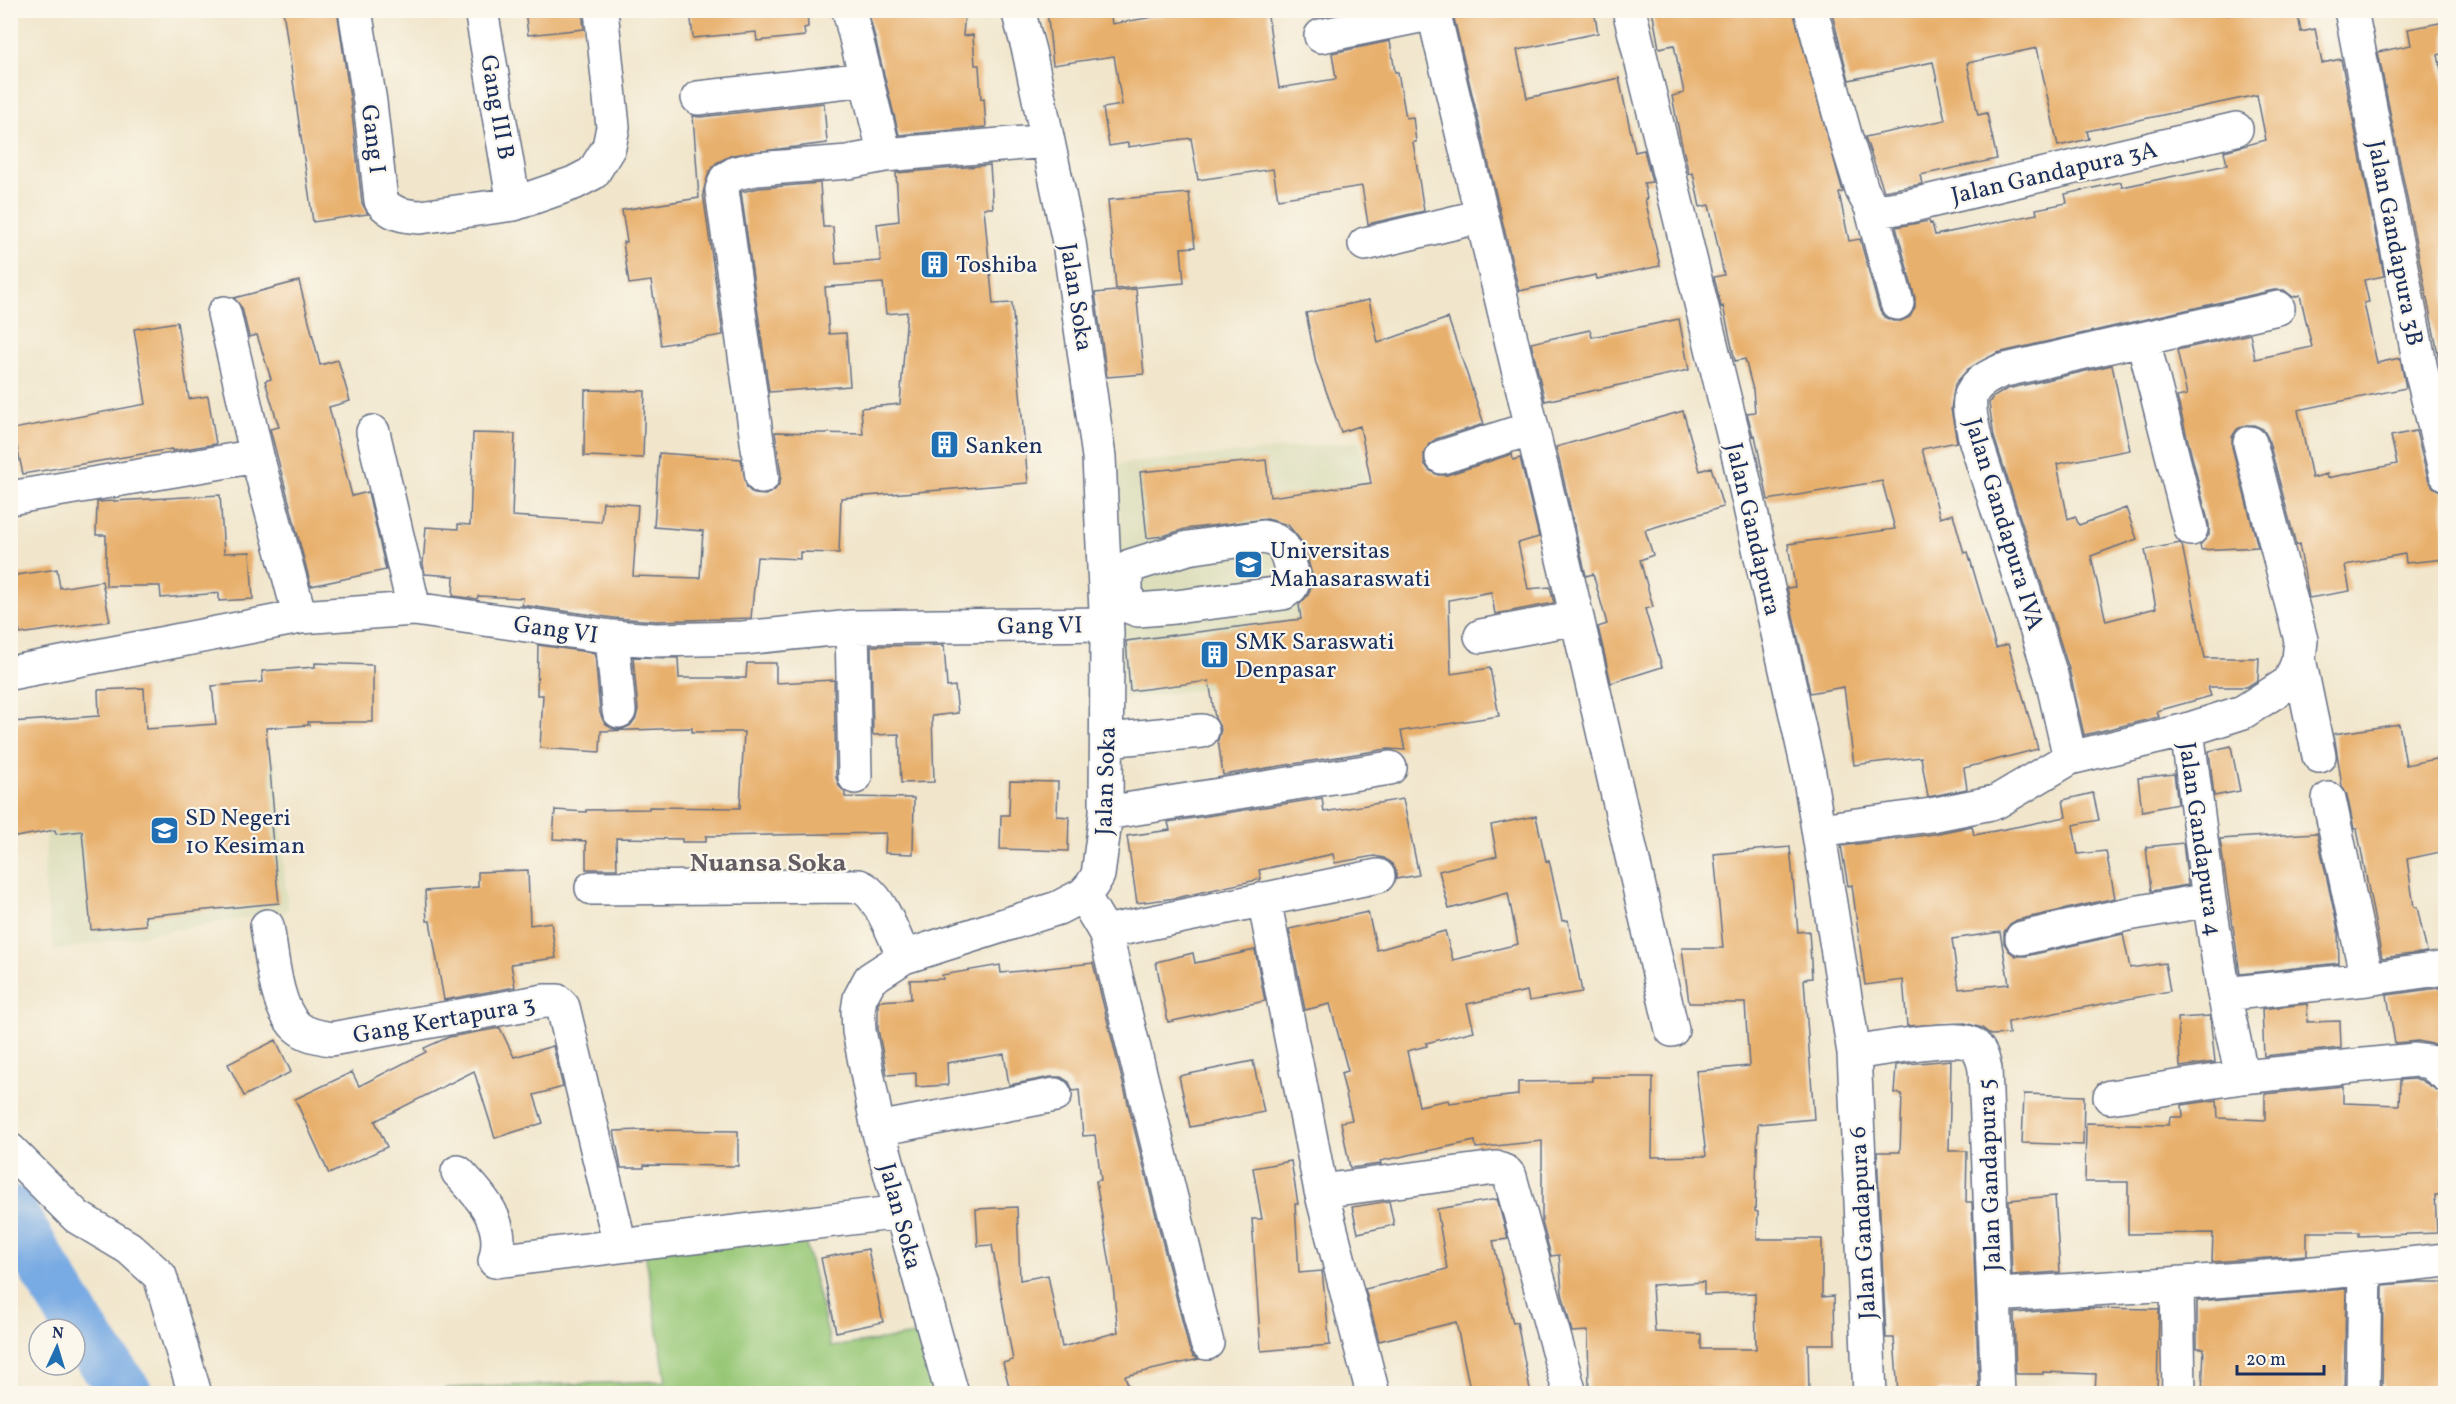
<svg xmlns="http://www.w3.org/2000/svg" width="2456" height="1404" viewBox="0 0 2456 1404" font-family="Vollkorn,serif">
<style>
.built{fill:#dddebc}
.green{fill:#97c776;stroke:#597b6a;stroke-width:1.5}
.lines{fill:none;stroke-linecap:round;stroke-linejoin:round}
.river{stroke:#78aae3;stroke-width:52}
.building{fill:#e8b06d;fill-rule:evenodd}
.minor-casing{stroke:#666f84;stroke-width:36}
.minor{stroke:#fff;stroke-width:33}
.labels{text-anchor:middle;stroke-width:4.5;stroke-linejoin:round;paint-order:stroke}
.street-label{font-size:24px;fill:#1b2f5e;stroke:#fbf7ec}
.poi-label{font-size:24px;fill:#1b2f5e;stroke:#fbf7ec;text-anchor:start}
.neighbourhood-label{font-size:26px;font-weight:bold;fill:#635c63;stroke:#fbf7ec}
</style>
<rect width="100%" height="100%" fill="#fbf7ec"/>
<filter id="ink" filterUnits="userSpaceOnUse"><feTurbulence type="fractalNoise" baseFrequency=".0167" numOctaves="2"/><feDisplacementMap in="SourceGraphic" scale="12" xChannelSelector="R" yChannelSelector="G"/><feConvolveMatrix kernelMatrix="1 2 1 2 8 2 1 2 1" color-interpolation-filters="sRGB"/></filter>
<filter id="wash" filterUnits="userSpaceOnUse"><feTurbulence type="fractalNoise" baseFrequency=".008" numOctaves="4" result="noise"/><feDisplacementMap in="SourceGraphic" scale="24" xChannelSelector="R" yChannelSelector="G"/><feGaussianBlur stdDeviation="1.35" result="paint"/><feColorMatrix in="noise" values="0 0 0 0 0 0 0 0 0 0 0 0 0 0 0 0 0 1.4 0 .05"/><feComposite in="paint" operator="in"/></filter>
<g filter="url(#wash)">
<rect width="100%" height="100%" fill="#f1e6cc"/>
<!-- built -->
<path class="built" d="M1360,441L1394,664L1120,700L1119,464Z
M275,760L288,911L53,951L44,878L49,784Z"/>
<!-- green -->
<path class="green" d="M804,1236L831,1347L922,1334L940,1394H433L448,1388L666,1381L645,1252Z"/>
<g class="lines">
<!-- river -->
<path class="river" d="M10,1211L83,1332L127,1394"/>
</g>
<g id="blocks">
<!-- building -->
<path class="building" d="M283,10H337L351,105L362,203L368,214L313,222Z
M525,10H582L584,29L528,35Z
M690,10H807L808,27L804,28L805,36L757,41L756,32L693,38Z
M868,10H965L963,36L973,35L975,65H979L981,99L984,98L986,127L899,135Z
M1047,10H1110L1112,24L1195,10H1267L1279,88L1336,79L1332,53L1390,41L1395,72H1398L1406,118L1413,117L1416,142H1413L1424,211L1368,224L1362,186L1278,199L1273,169L1198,180L1191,138L1128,147V143L1109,146L1103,108L1122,105L1114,56L1053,65Z
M1452,10H1594L1598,33L1517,50L1527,98L1619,78L1635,152L1644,150L1652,182L1644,183L1647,199H1645L1660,266L1597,279L1596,275L1519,291Z
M1652,10H1793L1843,192L1839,193L1849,241L1860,239L1879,308L1884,317L1893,321H1901L1910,317L1915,307V298L1896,227L1929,221L1930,224L1932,223L1935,235L2037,214L2036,209L2067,203L2065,194L2121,182L2122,187L2227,165L2224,151L2266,140L2257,95L2087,131L2089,139L2058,146L2037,48L1967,63L1978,115L1987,113L1997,159L1920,175L1922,184L1884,191L1865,137L1945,120L1933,62L1849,80L1831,10H2226L2227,15L2249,10H2297L2301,32L2315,29L2322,63L2341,59L2384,276L2364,280L2369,302L2364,303L2377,363L2400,358L2406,388L2298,410L2312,478L2327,474V478L2397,464L2391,436L2416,431L2428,479L2433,487L2442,492L2445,559L2406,563L2405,554L2345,565L2350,591L2309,598L2299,544L2296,545L2268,438L2263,429L2254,425H2246L2237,429L2232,437V447L2258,547L2201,550L2200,545L2209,535V525L2177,397L2187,395L2177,350L2250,334L2255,359L2312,347L2300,295L2293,297L2284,290H2274L1997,353L1968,369L1955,384L1951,409L1957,442L1922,449L1940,518L1953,514L1964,553L1968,552L1996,648L2008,644L2038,749L1964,768L1967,789L1928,797L1921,757L1854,765L1844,687L1810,693L1787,588L1795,587L1788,544L1895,529L1882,481L1768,500L1755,435L1753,436L1747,413L1755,412L1753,390L1745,359L1735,361L1723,306L1721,307L1714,277L1724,275L1709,205L1700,207L1693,173L1689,174L1681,141L1672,96L1684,93L1674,45L1659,48Z
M2445,22V53L2438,55L2445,90V389L2378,52L2411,45L2408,29Z
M824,103L827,143L732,155L716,163L709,172L703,193L723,335L661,345L651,281L629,284L623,242H627L622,210L699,198L693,116L700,117Z
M990,165L993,208H984L993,304L1012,303L1028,483L841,498L839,553L800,552V559L757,557L751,618L656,621L614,618L522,605L523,598L478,596L477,599L453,596L454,576L425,574L423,564L426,527L458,529V524L470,525L473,433L515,434L512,516L601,522L603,502L638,505L633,576L700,578L703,531L654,527L659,453L741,459L747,488L754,494L765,495L774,491L780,483L781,474L775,432L863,434L861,408L900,404L907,312L886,314L883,283L825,287L829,334L846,333L850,386L769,392L741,192L759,188L820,183L823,227H833L836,264L881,261L877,224L899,221L896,173Z
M1189,193L1195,247L1181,248L1184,283L1116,289L1108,200Z
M299,281L320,365L338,360L350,401L329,407L352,496L368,492L386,570L311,586L270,429L279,427L265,381L271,379L257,335L249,337L242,308L234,298Z
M1136,289L1144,374L1107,377L1095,293Z
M1369,300L1378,343L1448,318L1484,424L1436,439L1429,444L1424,453V463L1429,470L1438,475H1447L1512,454L1513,460L1520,458L1539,537L1518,543L1528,589L1550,587L1554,603L1495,614L1491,592L1449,600L1451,674L1490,668L1499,716L1401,731L1405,750L1387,749L1223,775L1218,740L1221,729L1215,718L1209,681L1130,691L1126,641L1301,619L1299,605L1308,595L1311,587L1312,575L1308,560L1302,542L1288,525L1267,519L1185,529L1163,536L1147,538L1140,472L1266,460L1270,497L1371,483L1360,426L1341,432L1316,363L1306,313Z
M1679,319L1689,370L1545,401L1531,343L1590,330L1592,337Z
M177,322L189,399L208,396L216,444L172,451V449L23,474L13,429L146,404L134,329Z
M2112,365L2130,450L2057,464L2068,519L2075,516L2079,525L2126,508L2137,539L2091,556L2106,621L2156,608L2145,550L2180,543L2182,545L2205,658H2259L2258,680L2247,687H2208L2211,696L2157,711L2159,717L2084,735L2069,669L1994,437L1989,403L1992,398L2007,389Z
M585,390L645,391L643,458L584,456Z
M1683,411L1700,471L1711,467L1723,507L1645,530L1653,555L1640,560L1653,607L1645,609L1662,667L1611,683L1598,627L1607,624L1593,574L1586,576L1556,447Z
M220,495L224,553L250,552L253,599L219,601V593L161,598L160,586H106V535H96L97,502Z
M57,569L60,588L102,581L110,621L20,634L18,623L10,625V576Z
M538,645L595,653L600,713L604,722L611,728L620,730L630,726L636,718L638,709L633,657L678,658L679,678H746L747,663H776V683L834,680L836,777L839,786L845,792V797L914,798L913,854L885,853L886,833L706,836V842H682V839L616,838L617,869H586V841L553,839L555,810L586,812V810L649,809V807L740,808L744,732H692V728L601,731L600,752L540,748L543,695H537Z
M944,645L947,687L955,686L958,713L932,716L934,782L901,783L899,734L873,735L871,646Z
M315,663L373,665V722H308L309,725L266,728L274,814H270L279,903L145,916L146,925L91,930L82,831L56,834L55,830L10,838V722L99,716L98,690L144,688L146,729L216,724L212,686L263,682L262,671L315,667Z
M2399,724L2406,765L2445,757V851L2407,859L2414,907H2417L2427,952L2382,958L2357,829H2354L2347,795L2342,786L2334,734Z
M2231,746L2240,791L2214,796L2209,751Z
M2174,774L2178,804L2142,811L2138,778Z
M1010,781L1058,782L1057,816L1069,817L1068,851L1000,849L1001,815H1009Z
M2093,793L2099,820L2073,825L2078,854L2106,851L2115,898L2017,920L2010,924L2004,932V943L2009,951L2016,956H2026L2123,934L2130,968L2165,963L2170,991L2008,1022L2009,1034L1991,1035L1982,1028L1965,1023L1907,1026L1903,980L1865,985L1852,885L1848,886L1841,846L1934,834L1972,826L1974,835L2066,817L2063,800ZM2000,932L2009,984L1959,989L1952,939Z
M1322,798L1324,812L1403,799L1419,875L1396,879V872L1392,864L1384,858L1374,856L1335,863L1333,854L1259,870L1261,879L1176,898L1137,903L1127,836L1170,830L1168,822Z
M1536,816L1546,861L1549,860L1562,921L1568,920L1582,992L1529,1001L1527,991L1467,1004L1474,1031L1426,1043L1427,1046L1407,1051L1419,1106L1448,1100L1449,1103L1518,1095V1082L1592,1081V1077H1653L1652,1157L1706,1156L1696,1071L1749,1066L1745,1003H1689L1682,948H1723L1714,854L1790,847L1798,932L1809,931L1812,978L1804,979L1814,1119L1758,1124L1755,1211L1758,1212L1757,1239H1822V1297L1834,1296L1835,1344H1808L1809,1394H1589L1588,1331L1572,1332L1562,1293L1559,1255L1551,1256L1542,1222V1141L1476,1148L1475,1141L1380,1161L1381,1164L1350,1168L1341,1122L1352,1120L1341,1073L1348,1071L1330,1004L1305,1010L1289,929L1368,912L1377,950L1445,931L1453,960L1518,944L1508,893L1449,909L1439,871L1497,856L1491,825ZM1704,1282V1295L1755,1293L1756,1349H1701V1334L1655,1332L1652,1285Z
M2317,833L2338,930L2339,963L2240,974L2220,839Z
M2183,843L2188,885L2151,891L2146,847Z
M528,870L530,925L551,922L556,958L511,964L515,987L444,1000L430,921H427L425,891L478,887V872Z
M1255,950L1265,1001L1168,1022L1156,962L1193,953L1195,963Z
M1093,963L1189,1348L1193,1356L1199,1359L1125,1376L1131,1394H1011L1003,1363L1013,1360L992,1245L978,1246L976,1209L1017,1207L1020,1280L1048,1275L1062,1347L1118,1332L1112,1276L1096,1181L1101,1180L1095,1135L1083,1136L1079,1090L1073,1091L1069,1082L1061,1077H1051L1009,1085L1004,1054L947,1063L948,1085L916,1087V1073L887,1075L878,1029V1004L879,1001L911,999L910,980L943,979L942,975L1000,965L1001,973Z
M2445,987L2444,1050L2432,1044L2418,1041L2395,1043L2387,995Z
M2307,1004L2308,1022L2340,1021L2341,1048L2264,1056L2262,1009Z
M2210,1016L2215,1062L2180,1067L2178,1018Z
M500,1028L514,1057L553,1046L563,1087L534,1095L543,1123L495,1138L474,1071L375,1121L387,1147L329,1174L295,1099L352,1072L359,1086L426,1052L424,1048L449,1037Z
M276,1040L291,1072L244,1096L228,1064Z
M1951,1060L1949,1151H1967L1966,1202H1972L1979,1391L1937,1390V1394H1898L1894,1338H1886L1877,1152H1900L1902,1094L1894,1093L1896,1065Z
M1253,1061L1264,1112L1190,1127L1179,1076Z
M2415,1079L2421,1080L2442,1093L2441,1128H2445V1195H2435L2437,1233L2359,1236V1232H2307V1255L2212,1262L2213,1233L2128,1234V1182H2085L2086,1123L2169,1125L2170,1117H2183L2182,1105L2217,1100L2218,1118L2265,1120V1094L2343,1086V1103L2399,1105L2400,1080Z
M2024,1094L2084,1096L2083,1145L2022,1143Z
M642,1130L738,1131V1166L644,1165V1168H621L614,1131Z
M1291,1161L1298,1204H1295L1299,1273L1322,1271L1330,1345L1261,1351L1252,1219H1262L1253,1168Z
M2055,1196L2060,1272L2012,1275L2009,1200Z
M1497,1199L1508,1239L1493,1241L1513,1323L1517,1322L1531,1394H1471L1456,1322L1379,1341L1365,1289L1447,1269L1437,1209Z
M1389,1201L1394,1225L1358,1233L1352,1207Z
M868,1249L883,1322L836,1332L821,1258Z
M2418,1282H2445V1394H2382L2383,1285Z
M2346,1289L2344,1394H2202L2204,1348H2197V1301Z
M2084,1308L2159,1309L2157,1394L2095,1393L2096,1374L2043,1372V1374H2016L2014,1313Z"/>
</g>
</g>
<g filter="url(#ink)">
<use href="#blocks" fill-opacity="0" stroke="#666f84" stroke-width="1.5"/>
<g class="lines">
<defs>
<path id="minor" d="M355,10L370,102L381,201C391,214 404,216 420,217L514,204L574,183L593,173L609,147L613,127L601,10
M481,10L514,204
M849,10L885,155
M1433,10L1577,618L1672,1030
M1629,10L1739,458L1809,773L1854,1053L1870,1394
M1811,10L1847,142L1862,190L1871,207L1897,303
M2351,10L2421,370L2446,474
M1321,36L1434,13
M698,98L866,79
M1871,207L1884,210L1909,206L2236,129
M1365,244L1482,216
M224,313L257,456L300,617
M2143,340L2191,529
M373,432L414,609
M1442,457L1532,428
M762,477L722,190L726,179L736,173L756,169L848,162L885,155L1047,141
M10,498L257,456
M1263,537C1289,541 1287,558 1294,580L1291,587L1283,593L1175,607L1138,610L1130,607L1126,592V570L1130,566L1188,548Z
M852,627L855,777
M1481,636L1577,618
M612,637L619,711
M2299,659L2319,756
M10,673L300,617L414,609L612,637L656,640L743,638L852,627L1106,624
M2187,730L2209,900L2224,994L2242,1077
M1107,740L1202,731
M2070,758L2051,675L1976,442C1968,404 1960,388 2001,371L2278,308
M2329,799L2367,979
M1106,813L1390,768
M1819,830L1931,815L1996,802L2070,758L2187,730L2243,712L2290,682L2299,659L2301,640L2250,443
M592,888L859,886C880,893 894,937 904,957
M1083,895L1105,932L1207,1343
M1264,899L1321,1191L1373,1394
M267,926C272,953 275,1008 297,1027C306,1035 319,1037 331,1039L544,1001H557L563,1007L620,1245
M1105,932L1378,876
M2022,938L2128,914L2209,900
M2224,994L2367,979L2446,968
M1854,1053C1875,1050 1958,1034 1972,1044C1981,1049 1983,1060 1985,1069L1998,1394
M2110,1097L2242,1077L2415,1060L2429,1062L2446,1075
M878,1129L1055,1095
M10,1150L77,1217L129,1248L160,1276L195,1394
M458,1172C482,1197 507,1224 495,1261L900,1212
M1321,1191L1496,1168L1506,1172L1510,1177L1570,1394
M2177,1284L2179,1394
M1994,1295C2145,1286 2296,1277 2446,1260
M952,1394L878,1129L859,1031L858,1011L860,998L870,979L904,957L1058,908L1083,895L1092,885L1098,875L1106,813L1107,633L1099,457L1069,242L1029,51L1018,10
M2363,1394L2365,1269"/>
</defs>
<!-- minor casing -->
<use href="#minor" class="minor-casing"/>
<!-- minor -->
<use href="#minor" class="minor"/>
</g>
</g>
<!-- icons -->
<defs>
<symbol id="building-square" viewBox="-11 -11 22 22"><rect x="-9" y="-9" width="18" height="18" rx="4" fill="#1f6fb2" stroke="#fbf7ec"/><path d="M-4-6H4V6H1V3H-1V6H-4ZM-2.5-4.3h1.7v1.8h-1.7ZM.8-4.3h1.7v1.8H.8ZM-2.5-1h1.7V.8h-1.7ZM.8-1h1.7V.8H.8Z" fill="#fff"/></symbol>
<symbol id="university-square" viewBox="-11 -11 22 22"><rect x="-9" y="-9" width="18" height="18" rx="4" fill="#1f6fb2" stroke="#fbf7ec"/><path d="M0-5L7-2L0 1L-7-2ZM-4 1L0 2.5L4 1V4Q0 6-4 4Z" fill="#fff"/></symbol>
<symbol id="school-square" viewBox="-11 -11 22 22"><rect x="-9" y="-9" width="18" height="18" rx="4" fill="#1f6fb2" stroke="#fbf7ec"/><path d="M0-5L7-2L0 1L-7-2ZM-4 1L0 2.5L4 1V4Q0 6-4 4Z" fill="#fff"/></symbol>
</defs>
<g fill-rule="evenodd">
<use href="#building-square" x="918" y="248" width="33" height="33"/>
<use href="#building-square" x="928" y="428" width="33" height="33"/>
<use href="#university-square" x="1232" y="548" width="33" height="33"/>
<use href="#building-square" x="1198" y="638" width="33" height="33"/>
<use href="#school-square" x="148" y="814" width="33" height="33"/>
</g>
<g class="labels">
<!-- street labels -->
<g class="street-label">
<text transform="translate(498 107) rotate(80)" y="8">Gang III B</text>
<text transform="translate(374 139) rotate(83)" y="8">Gang I</text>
<text transform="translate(2054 172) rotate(-13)" y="8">Jalan Gandapura 3A</text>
<text transform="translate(2396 243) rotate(79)" y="8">Jalan Gandapura 3B</text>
<text transform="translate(1077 297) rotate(81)" y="8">Jalan Soka</text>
<text transform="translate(2005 524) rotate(73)" y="8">Jalan Gandapura IVA</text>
<text transform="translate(1754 529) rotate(77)" y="8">Jalan Gandapura</text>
<text transform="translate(1040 625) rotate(-1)" y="8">Gang VI</text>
<text transform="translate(556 629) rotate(8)" y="8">Gang VI</text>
<text transform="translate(1105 781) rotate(-88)" y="8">Jalan Soka</text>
<text transform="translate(2201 839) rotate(82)" y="8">Jalan Gandapura 4</text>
<text transform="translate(444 1019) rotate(-10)" y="8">Gang Kertapura 3</text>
<text transform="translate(1989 1175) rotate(-92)" y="8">Jalan Gandapura 5</text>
<text transform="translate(901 1216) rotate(75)" y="8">Jalan Soka</text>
<text transform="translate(1862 1223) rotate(-93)" y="8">Jalan Gandapura 6</text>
</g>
<!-- poi labels -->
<g class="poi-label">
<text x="956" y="272">Toshiba</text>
<text x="965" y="453">Sanken</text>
<text x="1270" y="558">Universitas<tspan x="1270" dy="28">Mahasaraswati</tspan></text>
<text x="1235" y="649">SMK Saraswati<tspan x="1235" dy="28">Denpasar</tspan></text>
<text x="185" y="825">SD Negeri<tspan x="185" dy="28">10 Kesiman</tspan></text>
</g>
<!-- neighbourhood labels -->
<g class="neighbourhood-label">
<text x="768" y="871">Nuansa Soka</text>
</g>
</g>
<!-- margin -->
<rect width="2456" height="1404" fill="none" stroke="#fbf7ec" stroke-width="36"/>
<!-- north arrow -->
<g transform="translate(57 1347) rotate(4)"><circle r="28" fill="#fbf7ec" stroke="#a1a7b3" stroke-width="1.5"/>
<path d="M0-4.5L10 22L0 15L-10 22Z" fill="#1f6fb2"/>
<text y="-9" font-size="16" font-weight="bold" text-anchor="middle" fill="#1b2f5e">N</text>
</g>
<!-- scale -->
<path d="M2237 1365v9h87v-9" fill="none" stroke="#1b2f5e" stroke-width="3"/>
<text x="2246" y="1365" font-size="18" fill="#1b2f5e" stroke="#fbf7ec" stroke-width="4.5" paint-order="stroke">20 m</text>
</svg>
